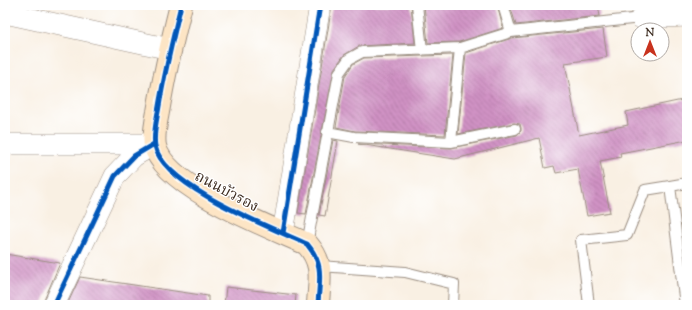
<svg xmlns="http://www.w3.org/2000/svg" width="692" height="310" viewBox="0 0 692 310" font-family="'Sorts Mill Goudy','Noto Serif Thai',serif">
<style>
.building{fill:url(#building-back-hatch)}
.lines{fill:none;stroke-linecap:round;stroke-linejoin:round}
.lane-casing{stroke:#9a8d80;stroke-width:12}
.street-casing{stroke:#9a8d80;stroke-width:22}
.secondary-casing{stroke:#9a8d80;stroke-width:24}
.lane{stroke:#fff;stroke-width:10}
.street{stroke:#fff;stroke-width:21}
.secondary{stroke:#fde5c5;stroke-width:22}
.cycleway-casing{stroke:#fff;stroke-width:8}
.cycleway{stroke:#0057b8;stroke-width:5}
.labels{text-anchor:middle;stroke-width:3;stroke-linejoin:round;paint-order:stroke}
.street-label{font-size:15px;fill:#3b2a1e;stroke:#fff}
</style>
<defs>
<pattern id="building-back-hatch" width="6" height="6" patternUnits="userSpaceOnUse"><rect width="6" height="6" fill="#d092c4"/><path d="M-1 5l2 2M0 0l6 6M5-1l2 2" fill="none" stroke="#aa779f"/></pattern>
</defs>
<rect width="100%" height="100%" fill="#fff"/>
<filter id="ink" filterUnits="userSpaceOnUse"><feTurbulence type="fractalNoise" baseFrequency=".025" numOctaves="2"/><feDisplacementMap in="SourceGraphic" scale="8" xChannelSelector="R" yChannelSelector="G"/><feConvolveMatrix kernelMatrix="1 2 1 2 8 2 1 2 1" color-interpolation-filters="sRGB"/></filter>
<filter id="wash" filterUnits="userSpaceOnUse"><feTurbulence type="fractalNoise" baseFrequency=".012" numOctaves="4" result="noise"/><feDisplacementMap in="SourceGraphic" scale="16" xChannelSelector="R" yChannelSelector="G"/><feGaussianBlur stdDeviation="0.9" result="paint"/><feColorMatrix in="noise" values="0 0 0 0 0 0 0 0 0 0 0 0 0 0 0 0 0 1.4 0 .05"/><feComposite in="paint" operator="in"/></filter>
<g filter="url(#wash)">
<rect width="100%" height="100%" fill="#f9f0e3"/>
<g id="blocks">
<!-- building -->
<path class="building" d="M332,5H411L415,43L359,46L344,55L334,69L306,214L298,213Z
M424,5H497L503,28L459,42L428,43Z
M510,5H598L600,16L516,25Z
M603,29L607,57L565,63L579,135L628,125L626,112L687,99V140L620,153L621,157L600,161L610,212L587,216L578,169L556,173L554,166L545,168L539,138L455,159L358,144L451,148L517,135L521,131V128L520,124L514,123L458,134L466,53L512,38Z
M453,55L445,135L355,131L336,127L345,76L353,64L364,58Z
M333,140L338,141L325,216L319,215Z
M5,254L60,263L42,305H5Z
M80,277L208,296V305H67Z
M226,287L296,295L295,305H224Z"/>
</g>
</g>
<g filter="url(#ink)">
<use href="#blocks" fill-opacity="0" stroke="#9a8d80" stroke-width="1"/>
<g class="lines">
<defs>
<path id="lane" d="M417,5L422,50
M503,5L511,32L641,18
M327,132L354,137L451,142L515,129
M451,142L460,48
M307,244L339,73L349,59L362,52L460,48L511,32
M320,266L405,272L454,284L453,305
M589,305L581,240L627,235L645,190L670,186
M685,305L670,186L687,183"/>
<path id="street" d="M5,13L170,49
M641,18L687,16
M5,144H154
M283,233L320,5
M54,305L115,176L134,156L154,144"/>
<path id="secondary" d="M181,5C172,41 164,76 158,112C156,122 153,136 155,146C164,187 270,227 307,244C325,265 319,280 318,305"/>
</defs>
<!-- lane casing -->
<use href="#lane" class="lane-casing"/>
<!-- street casing -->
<use href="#street" class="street-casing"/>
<!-- secondary casing -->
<use href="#secondary" class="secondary-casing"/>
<!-- lane -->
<use href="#lane" class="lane"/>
<!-- street -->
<use href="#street" class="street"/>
<!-- secondary -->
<use href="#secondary" class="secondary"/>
<defs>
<path id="cycleway" d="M181,5C172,41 164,76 158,112C156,122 153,136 155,146C164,187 270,227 307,244C325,265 319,280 318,305
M283,233L320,5
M54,305L115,176L134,156L154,144"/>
</defs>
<!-- cycleway casing -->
<use href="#cycleway" class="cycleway-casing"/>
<!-- cycleway -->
<use href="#cycleway" class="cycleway"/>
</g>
</g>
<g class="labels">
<!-- street labels -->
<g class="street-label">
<text transform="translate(227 191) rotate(28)" y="5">ถนนบัวรอง</text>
</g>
</g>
<!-- margin -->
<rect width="692" height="310" fill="none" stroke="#fff" stroke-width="20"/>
<!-- north arrow -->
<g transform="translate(650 42)"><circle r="19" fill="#ffffff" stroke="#b1aaa5"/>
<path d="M0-3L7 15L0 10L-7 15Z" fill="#c8321e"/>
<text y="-6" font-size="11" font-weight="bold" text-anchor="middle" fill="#3b2a1e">N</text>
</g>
</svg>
